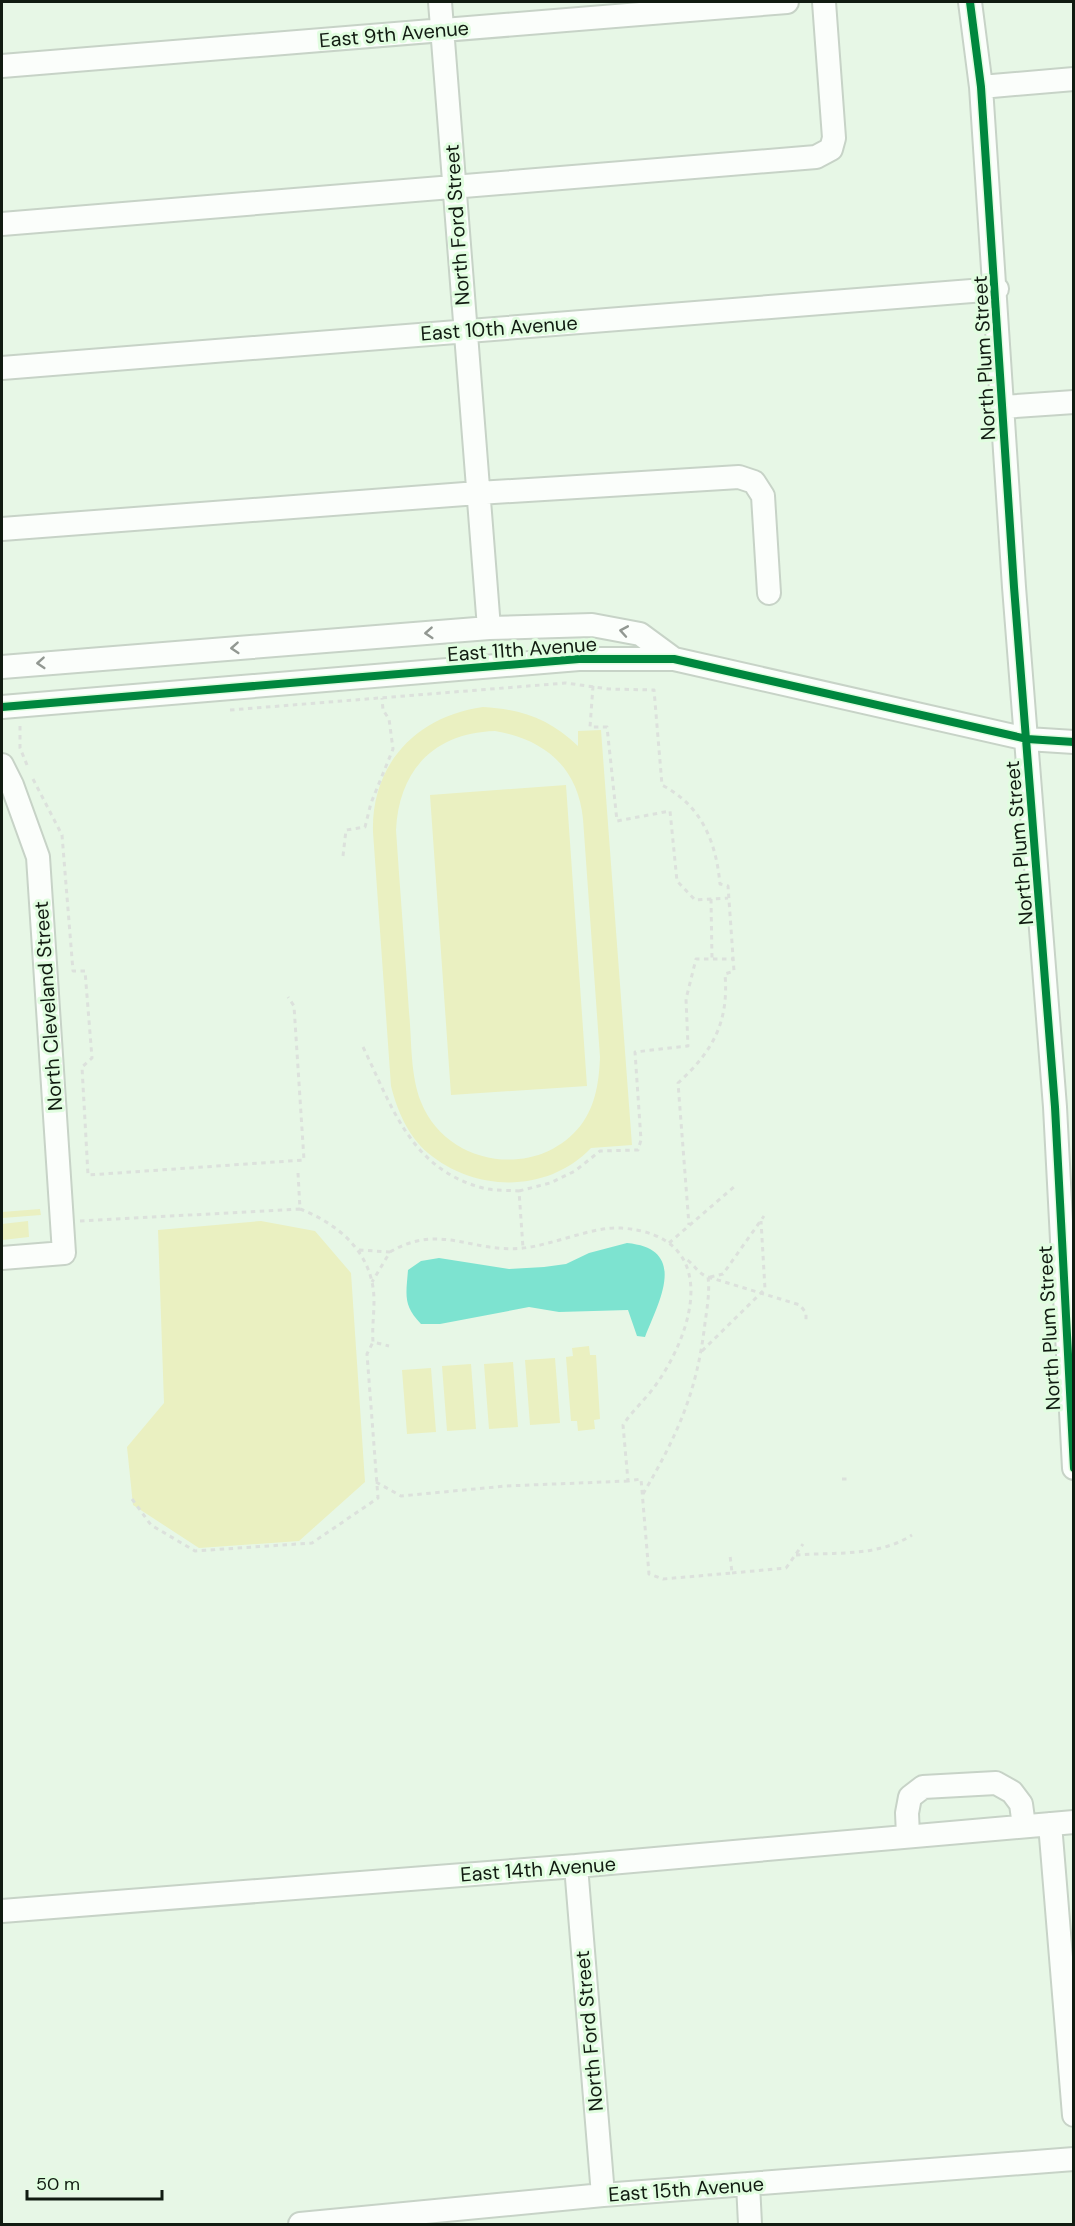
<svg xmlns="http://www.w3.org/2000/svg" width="1075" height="2226" viewBox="0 0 1075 2226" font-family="'DM Sans',sans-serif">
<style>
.green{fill:#eaf0c1;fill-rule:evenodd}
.water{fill:#7de3d0}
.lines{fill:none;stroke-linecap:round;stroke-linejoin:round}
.minor-casing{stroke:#c7d3c7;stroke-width:26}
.path{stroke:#dce1dc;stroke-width:3;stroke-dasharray:4.5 4.5;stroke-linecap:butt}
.minor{stroke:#fbfefb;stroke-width:22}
.cycleway-casing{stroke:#e1fde0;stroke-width:11}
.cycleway{stroke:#00873e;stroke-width:8}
.oneway{stroke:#929892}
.labels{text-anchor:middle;stroke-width:6;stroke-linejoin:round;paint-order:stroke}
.street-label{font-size:20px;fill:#111b11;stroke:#e1fde0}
</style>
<rect width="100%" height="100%" fill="#e7f7e6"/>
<!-- green -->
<path class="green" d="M483,707C521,709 550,719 578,746V731L601,730L632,1145L591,1148C548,1193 476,1193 428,1153C408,1136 397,1110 391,1086L373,832C371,764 417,716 483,707ZM495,731C544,739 578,767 583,819L600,1057C599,1081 596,1105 581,1125C537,1181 446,1166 421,1102C410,1074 412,1041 409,1012C405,951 400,891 396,830C399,770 434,733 495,731Z
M566,785L587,1086L451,1095L430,795Z
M40,1209L41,1215L2,1218V1212Z
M28,1221L29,1237L2,1240V1224Z
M261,1221L315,1231L351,1273L365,1482L299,1541L199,1548L133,1505L127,1447L164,1403L158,1230Z
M589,1346L590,1355H596L600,1419L594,1420L595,1429L578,1431L577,1421H571L566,1357L573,1356L572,1348Z
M555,1358L560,1423L530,1425L525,1360Z
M513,1362L518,1427L489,1429L484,1364Z
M471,1364L476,1429L447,1431L442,1366Z
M431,1368L436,1432L407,1434L402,1370Z"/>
<!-- water -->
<path class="water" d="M627,1243C689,1249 659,1301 645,1337L637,1336L628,1310L559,1312L529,1307L440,1324H421C403,1305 406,1296 408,1270L421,1261L439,1258L509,1269L544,1267L566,1264L589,1253Z"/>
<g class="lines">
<defs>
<path id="minor" d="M440,2L489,628
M970,2L981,87L1014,587L1055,1107L1074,1468
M2,66L787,2
M981,87L1074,79
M2,224L816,157L831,149L834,138L824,2
M2,368L997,289
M1003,407L1074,402
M2,529L478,493L739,477L754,482L763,496L769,593
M2,667L489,628L592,625L640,634L674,659
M2,707L579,659H674L1027,739L1074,742
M2,765L12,785L38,857L64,1253L2,1258
M1050,1824L1074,2115
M908,1836L907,1813L910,1797L923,1787L996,1783L1012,1792L1021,1804L1024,1826
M576,1866L603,2195
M2,1911L576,1866L1074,1822
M748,2184L750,2224
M300,2224L603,2195L1074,2159"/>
</defs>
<!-- minor casing -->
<use href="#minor" class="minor-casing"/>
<!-- path -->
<path class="path" d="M593,686L590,727H607L617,821L670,811L677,881L695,900L728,898
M230,710L566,683L609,689L654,690L662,785C702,806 716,842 720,884L728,886L734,971L725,974C729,1022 713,1051 678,1083L689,1225
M20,726V748L27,765
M33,779L62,835L73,971H85L92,1058L82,1067L88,1175L304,1160L294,1006L288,997
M343,856L346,830L365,827L371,803L393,749L389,719L383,710L382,698
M711,899L712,959
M363,1047C392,1106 410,1169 483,1188C494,1191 508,1190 519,1191L523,1248
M298,1173L300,1209C341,1225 374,1255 374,1301C374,1315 372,1328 373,1342L389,1346
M519,1191L550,1183L575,1171L600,1151L638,1150L641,1140L635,1052L688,1046L686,999L696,959H733
M80,1221L300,1209
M669,1243L735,1186
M359,1250L390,1252L372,1282
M390,1252C441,1222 473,1254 523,1248C553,1245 594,1226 621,1228C721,1235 696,1329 655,1386C645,1400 632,1411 623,1425L628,1481L641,1479L649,1574L663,1579L732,1573L730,1555
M708,1277L800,1305L806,1313V1322
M710,1277L723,1274L764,1216
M702,1351L765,1289L761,1221
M842,1479H849
M376,1482L401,1496L506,1486L628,1481
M643,1494C678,1434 697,1392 705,1323C707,1308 710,1292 708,1277C697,1273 695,1265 686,1259
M132,1499L151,1525L195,1551L312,1543L378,1498L367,1354L373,1342
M796,1555C835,1552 878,1557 912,1535
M732,1573L786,1568L803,1544"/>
<!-- minor -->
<use href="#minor" class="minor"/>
<defs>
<path id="cycleway" d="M970,2L981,87L1014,587L1055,1107L1074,1468
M2,707L579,659H674L1027,739L1074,742"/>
</defs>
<!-- cycleway casing -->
<use href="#cycleway" class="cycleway-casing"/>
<!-- cycleway -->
<use href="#cycleway" class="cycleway"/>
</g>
<!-- one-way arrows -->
<defs><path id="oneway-chevron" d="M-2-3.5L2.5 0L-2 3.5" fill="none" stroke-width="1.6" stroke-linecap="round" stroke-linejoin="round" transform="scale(1.5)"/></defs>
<g class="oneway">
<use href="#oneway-chevron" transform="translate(624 631) rotate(-170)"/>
<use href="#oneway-chevron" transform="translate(429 633) rotate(176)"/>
<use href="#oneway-chevron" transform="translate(235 648) rotate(176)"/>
<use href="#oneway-chevron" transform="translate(41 663) rotate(176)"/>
</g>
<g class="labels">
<!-- street labels -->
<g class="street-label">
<text transform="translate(394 34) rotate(-5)" y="7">East 9th Avenue</text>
<text transform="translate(457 225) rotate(-94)" y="7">North Ford Street</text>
<text transform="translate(499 328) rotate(-4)" y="7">East 10th Avenue</text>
<text transform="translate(984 358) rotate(-93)" y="7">North Plum Street</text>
<text transform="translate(522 649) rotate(-4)" y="7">East 11th Avenue</text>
<text transform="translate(1019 843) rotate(-95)" y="7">North Plum Street</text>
<text transform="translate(48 1006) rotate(-94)" y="7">North Cleveland Street</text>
<text transform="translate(1049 1328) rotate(-93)" y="7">North Plum Street</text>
<text transform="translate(538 1869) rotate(-4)" y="7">East 14th Avenue</text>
<text transform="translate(589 2031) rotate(-95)" y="7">North Ford Street</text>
<text transform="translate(686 2189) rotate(-4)" y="7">East 15th Avenue</text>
</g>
</g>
<!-- border -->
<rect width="1075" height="2226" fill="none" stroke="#111b11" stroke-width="6"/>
<!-- scale -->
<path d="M27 2190v9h135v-9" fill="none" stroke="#111b11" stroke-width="3"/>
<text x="36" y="2190" font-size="18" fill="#111b11" stroke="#e1fde0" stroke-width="4.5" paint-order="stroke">50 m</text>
</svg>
